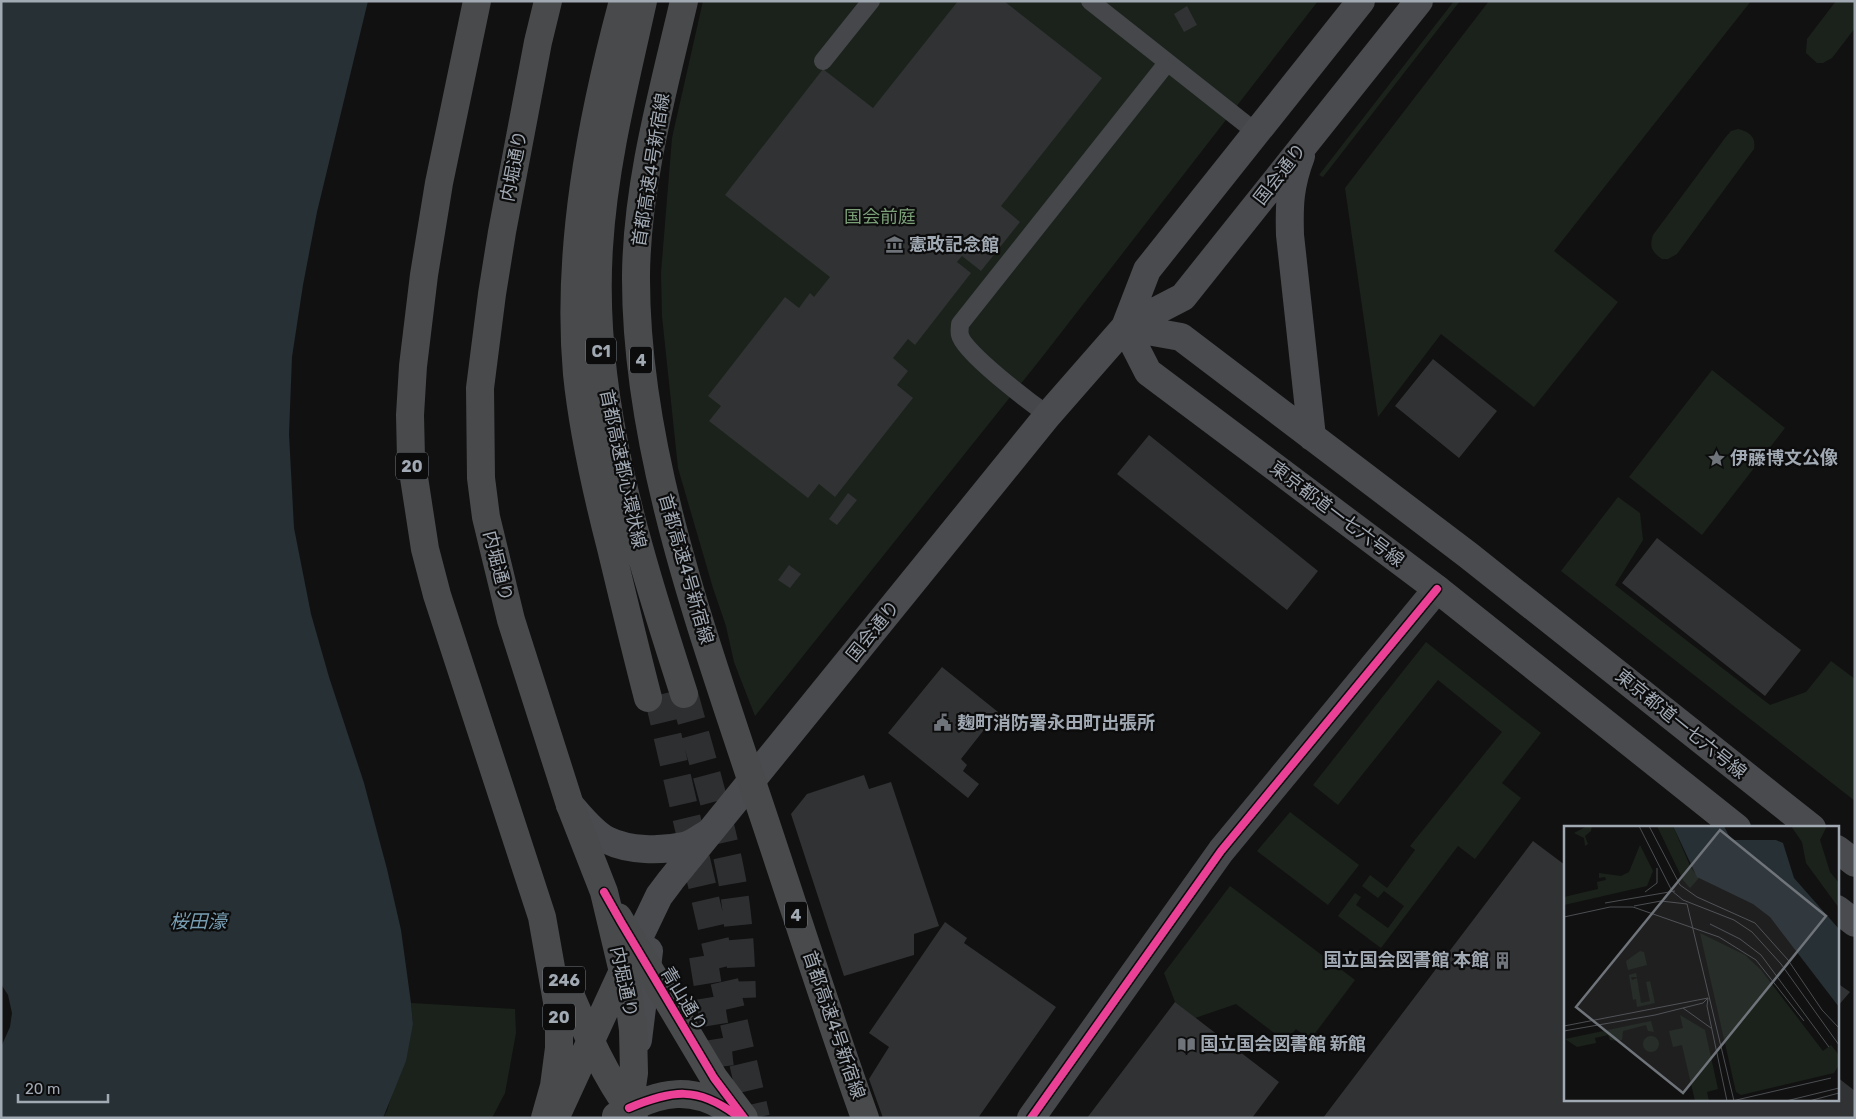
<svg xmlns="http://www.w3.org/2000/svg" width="1856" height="1119" viewBox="0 0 1856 1119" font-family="Rubik,'Noto Sans JP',sans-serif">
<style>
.green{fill:#1b221b}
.water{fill:#273034}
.building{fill:#313233}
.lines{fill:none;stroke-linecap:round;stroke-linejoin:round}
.motorway-tunnel{stroke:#2e2f31;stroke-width:28;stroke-dasharray:28 14;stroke-linecap:butt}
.service{stroke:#45474a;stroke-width:18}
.tertiary{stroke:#45474a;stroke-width:28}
.secondary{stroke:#494b4e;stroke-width:28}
.trunk{stroke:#484a4c;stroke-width:28}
.motorway{stroke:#484a4c;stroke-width:28}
.cycleway-casing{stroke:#0c0c0d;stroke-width:11}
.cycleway{stroke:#ea4096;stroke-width:8}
.labels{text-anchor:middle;stroke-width:4.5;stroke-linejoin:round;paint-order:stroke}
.shield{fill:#0c0c0d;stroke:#747a81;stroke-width:1}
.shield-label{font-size:16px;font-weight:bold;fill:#a1a9b3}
.street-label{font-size:18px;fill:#a1a9b3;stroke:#0c0c0d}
.park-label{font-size:18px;fill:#7a9f77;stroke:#0c0c0d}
.poi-label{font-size:18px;font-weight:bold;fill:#a1a9b3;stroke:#0c0c0d;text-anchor:start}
.water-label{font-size:19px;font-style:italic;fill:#769db1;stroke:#0c0c0d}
.inset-road{fill:none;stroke:#4b4e52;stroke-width:1}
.view{fill:#6f747a;fill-opacity:0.15;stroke:#6f747a;stroke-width:2.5}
.inset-edge{fill:none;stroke:#a1a9b3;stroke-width:2.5}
</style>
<rect width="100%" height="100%" fill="#111"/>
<!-- green -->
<path class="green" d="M703,1H1318L1043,356L755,716L734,662L726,626L713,588L678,468L662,316L661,273L672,138Z
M1454,1H1460L1323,177L1319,175Z
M1489,1H1751L1554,251L1618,302L1534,407L1441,334L1378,417L1345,188Z
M1836,1H1855V28L1832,58L1823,63H1817L1806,53L1807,39Z
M1738,129C1750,132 1756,137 1754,149L1677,254L1668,259H1662C1652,252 1649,247 1653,235L1725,138L1731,131Z
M1712,370L1785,428L1702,535L1629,477Z
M1618,497L1640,513L1643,540L1615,585L1770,705L1806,692L1831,661L1855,679V801L1561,571Z
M1426,642L1541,733L1502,783L1521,798L1475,859L1458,846L1381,948L1338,916L1355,893L1361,897L1356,905L1388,928L1404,906L1384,891L1378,898L1362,886L1370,875L1387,888L1415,850L1410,846L1502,732L1438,680L1338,805L1313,785Z
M1290,812L1359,865L1328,905L1257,851Z
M1230,886L1355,980L1310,1040L1296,1029L1286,1042L1236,1004L1195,1018L1175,1002L1164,973Z
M411,1003L515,1009L516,1033L505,1093L492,1118H383L387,1111L413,1024Z"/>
<!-- water -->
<path class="water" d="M1,1H368L317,212L303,285L292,357L289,434L294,528L311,614L329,677L364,783L387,869L401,930L411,1003L413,1024L406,1061L383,1118H1V1047L10,1027L12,1013L8,995L1,984Z"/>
<!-- building -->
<path class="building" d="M958,1H1004L1102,78L1001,206L1020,222L981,271L962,256L957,262L971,273L915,345L908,339L893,358L908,371L897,385L913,398L835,497L819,484L808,498L709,421L721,406L708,396L785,297L799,308L810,293L814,297L830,277L725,195L823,69L873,108Z
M1187,6L1197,25L1184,32L1174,14Z
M1433,359L1497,411L1459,458L1395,406Z
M1149,435L1318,571L1287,610L1117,474Z
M848,493L857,500L837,525L829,519Z
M1657,538L1801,650L1765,696L1622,583Z
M789,565L801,574L790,588L778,580Z
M942,667L998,712L961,759L967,765L963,771L979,784L968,798L888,733Z
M864,775L869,789L891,782L939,926L914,934V955L844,976L791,814L807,794Z
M1533,841L1565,865V1100H1837V1077L1855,1091V1118H1323Z
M945,922L967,938L964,943L1056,1007L978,1118H883L869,1079L889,1047L869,1033Z
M1837,983L1850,992L1837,1007Z
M1175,1002L1279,1082L1252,1118H1087Z"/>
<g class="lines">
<!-- motorway-tunnel -->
<path class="motorway-tunnel" d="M684,694C701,756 720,817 732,880C739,919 741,959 742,998
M658,695L756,1118
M703,956L717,1042L723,1096"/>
<!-- service -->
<path class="service" d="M1090,1L1257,133
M823,61L871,1
M1048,415C1031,403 963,352 960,335C959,332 960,327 960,324L1167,63"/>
<!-- tertiary -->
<path class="tertiary" d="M1031,1118L1221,851L1437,589"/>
<!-- secondary -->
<path class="secondary" d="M1301,156C1290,185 1289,204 1290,235L1312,437
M1125,327L1181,337L1468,555L1812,828
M1125,327L1148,372L1437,589L1737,828
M1125,327L1183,297L1419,1
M570,805C581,817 593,833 607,840C629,851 661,851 684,846C693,844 700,838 708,833
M1837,849L1855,863
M1837,909L1855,923
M635,946L659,896L671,880L1048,415L1125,327L1147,270L1361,1
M638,1040L649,951"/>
<!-- trunk -->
<path class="trunk" d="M477,1L439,183L424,275L413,366L410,415L411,458L425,549L437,595L542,917L559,1013V1048L554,1086L545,1118
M548,1L538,42L502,232L492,294L480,388L481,478L486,517L511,620L570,805L604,892L628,993L633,1030L634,1073L629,1108L626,1118
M618,917L714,1078L744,1118
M564,980C584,1027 603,1074 634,1115
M559,1110L626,964
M616,1116C659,1090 695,1084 736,1115"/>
<!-- motorway -->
<path class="motorway" d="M623,1C591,120 566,250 577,374C583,433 596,490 611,548C623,598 635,648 648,698
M643,1C625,82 604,164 599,247C589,400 638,550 684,694
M684,1C663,91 637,183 636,275C635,445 699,622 752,782C790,894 825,1007 865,1118"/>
<defs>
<path id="cycleway" d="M604,892L621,922L714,1078L744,1118
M629,1108C672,1090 697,1086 736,1115
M1031,1118L1221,851L1437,589"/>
</defs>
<!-- cycleway casing -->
<use href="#cycleway" class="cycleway-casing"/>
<!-- cycleway -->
<use href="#cycleway" class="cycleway"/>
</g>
<!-- icons -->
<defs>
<symbol id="museum-bare" viewBox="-9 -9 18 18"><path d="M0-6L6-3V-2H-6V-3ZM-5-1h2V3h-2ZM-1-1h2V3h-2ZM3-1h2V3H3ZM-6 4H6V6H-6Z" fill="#6f747a" stroke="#0c0c0d" stroke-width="2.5" paint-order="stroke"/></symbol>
<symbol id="sight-bare" viewBox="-9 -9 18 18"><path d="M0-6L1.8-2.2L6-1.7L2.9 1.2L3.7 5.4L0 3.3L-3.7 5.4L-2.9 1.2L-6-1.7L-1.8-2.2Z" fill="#6f747a" stroke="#0c0c0d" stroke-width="2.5" paint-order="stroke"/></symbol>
<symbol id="civic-bare" viewBox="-9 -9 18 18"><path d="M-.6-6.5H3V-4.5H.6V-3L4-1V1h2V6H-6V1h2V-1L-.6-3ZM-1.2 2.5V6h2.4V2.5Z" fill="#6f747a" stroke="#0c0c0d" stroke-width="2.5" paint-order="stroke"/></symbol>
<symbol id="building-bare" viewBox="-9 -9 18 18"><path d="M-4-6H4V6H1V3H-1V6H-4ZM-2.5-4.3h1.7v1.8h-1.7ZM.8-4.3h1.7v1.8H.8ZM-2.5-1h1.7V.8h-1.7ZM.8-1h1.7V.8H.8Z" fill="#6f747a" stroke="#0c0c0d" stroke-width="2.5" paint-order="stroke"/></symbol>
<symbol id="library-bare" viewBox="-9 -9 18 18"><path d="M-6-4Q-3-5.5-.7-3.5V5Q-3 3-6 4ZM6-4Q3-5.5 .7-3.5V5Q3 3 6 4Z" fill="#6f747a" stroke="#0c0c0d" stroke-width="2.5" paint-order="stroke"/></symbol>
</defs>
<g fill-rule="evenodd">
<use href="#museum-bare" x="882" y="232" width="25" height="25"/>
<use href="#sight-bare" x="1704" y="446" width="25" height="25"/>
<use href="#civic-bare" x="930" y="710" width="25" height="25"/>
<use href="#building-bare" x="1490" y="948" width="25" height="25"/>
<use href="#library-bare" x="1174" y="1032" width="25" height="25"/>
</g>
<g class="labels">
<!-- shield labels -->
<g class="shield">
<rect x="586" y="337.5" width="30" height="27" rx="4"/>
<rect x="630" y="346.5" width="22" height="27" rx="4"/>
<rect x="396" y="452.5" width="32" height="27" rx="4"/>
<rect x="785" y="901.5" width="22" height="27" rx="4"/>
<rect x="543" y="966.5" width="42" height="27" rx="4"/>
<rect x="543" y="1003.5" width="32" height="27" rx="4"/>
</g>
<g class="shield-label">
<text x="601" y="357">C1</text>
<text x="641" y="366">4</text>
<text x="412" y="472">20</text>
<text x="796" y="921">4</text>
<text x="564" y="986">246</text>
<text x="559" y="1023">20</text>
</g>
<!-- street labels -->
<g class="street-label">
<text transform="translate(514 166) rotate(-79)" y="6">内堀通り</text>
<text transform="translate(651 170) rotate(-81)" y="6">首都高速4号新宿線</text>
<text transform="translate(1280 174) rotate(-52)" y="6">国会通り</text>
<text transform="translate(623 469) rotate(78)" y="6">首都高速都心環状線</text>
<text transform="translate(1337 514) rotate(37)" y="6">東京都道一七六号線</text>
<text transform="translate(498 566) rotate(76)" y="6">内堀通り</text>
<text transform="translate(686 569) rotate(74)" y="6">首都高速4号新宿線</text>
<text transform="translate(873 631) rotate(-51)" y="6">国会通り</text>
<text transform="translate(1681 724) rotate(39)" y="6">東京都道一七六号線</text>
<text transform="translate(624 982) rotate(78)" y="6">内堀通り</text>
<text transform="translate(684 999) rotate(59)" y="6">青山通り</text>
<text transform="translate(834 1025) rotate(71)" y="6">首都高速4号新宿線</text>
</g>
<!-- park labels -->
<g class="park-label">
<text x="880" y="223">国会前庭</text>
</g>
<!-- poi labels -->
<g class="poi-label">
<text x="909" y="251">憲政記念館</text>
<text x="1730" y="464">伊藤博文公像</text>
<text x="957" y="729">麹町消防署永田町出張所</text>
<text x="1489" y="966" text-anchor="end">国立国会図書館 本館</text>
<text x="1200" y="1050">国立国会図書館 新館</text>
</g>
<!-- water labels -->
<g class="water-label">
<text x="198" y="928">桜田濠</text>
</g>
</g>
<!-- overview -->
<g transform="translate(1564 826)">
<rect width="275" height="275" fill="#111"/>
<path d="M23,0H28L27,5L21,10L24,18L21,20L20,12L10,7ZM93,0H109L127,42L135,52L126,62L119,54ZM227,0H263L256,14L266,46L275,57V82L242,37L238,16ZM76,19L89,45L83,60L0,79V71L34,63L33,56L42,54L41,51L35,52V47L57,50L65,46ZM136,107L181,129L197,144L259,225L267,219L275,229V239L270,247L177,269L172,266ZM76,125L80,126L83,139L64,144L62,135ZM72,147L73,151H67L68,154L73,152L77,177L86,175L82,156L86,155L91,177L73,181L72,173L69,174L65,149ZM116,189L141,204L154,263L143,266L145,275H131L118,219L109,221L105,205L119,202ZM87,195L90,206L84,205L82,199L59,205L58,214L54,215L46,214L44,209L31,212L32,217L13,221L1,213ZM79 218a8 8 0 1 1 16 0a8 8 0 1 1-16 0Z" fill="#1b221b"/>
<path d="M109,0H160L167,14H212L219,17L230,52L275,103V181L206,91L189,78L133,51Z" fill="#273034"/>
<path class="inset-road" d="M75,0L108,65L119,74L170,94L188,106L217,138L275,219M85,0L116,59L133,71L191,97L224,134L258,184L275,202M81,66L93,57V42M41,77L111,65M123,78L170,275M70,80L97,75L123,78M0,91L46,81H69L155,111L192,134L240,195M146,98L176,113L197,129L265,221M144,172L143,180L163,275M119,182L147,202M0,200L144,172M0,205L91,189L139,177L144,172M168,275L267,252M222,275L275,262M245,275L275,267"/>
<path class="view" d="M156,4L262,90L119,267L12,181Z"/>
<rect width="275" height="275" class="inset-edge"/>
</g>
<!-- border -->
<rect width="1856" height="1119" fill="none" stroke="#a1a9b3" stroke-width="5"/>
<!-- scale -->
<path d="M18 1094v8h90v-8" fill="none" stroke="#a1a9b3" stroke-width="2.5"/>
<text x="25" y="1094" font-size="15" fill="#a1a9b3" stroke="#0c0c0d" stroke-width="4" paint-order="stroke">20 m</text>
</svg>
